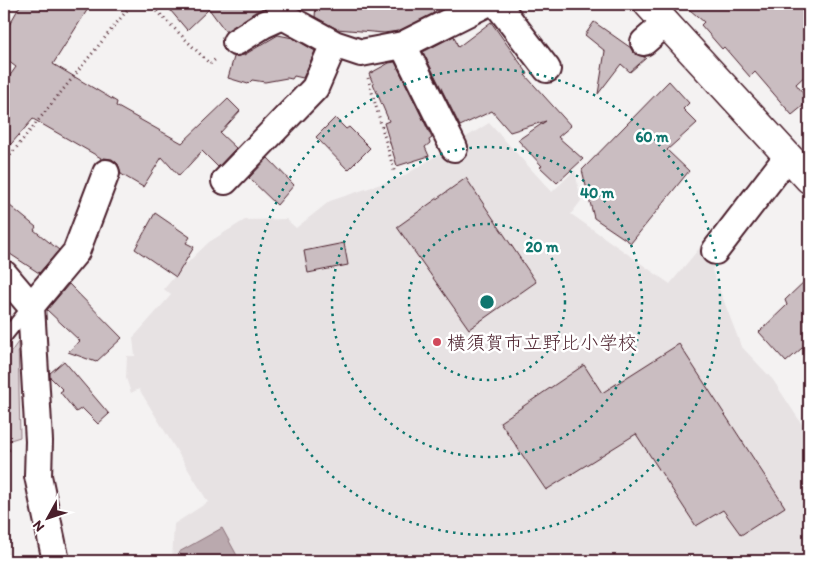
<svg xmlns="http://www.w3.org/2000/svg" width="813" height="565" viewBox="0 0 813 565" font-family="Itim,'Klee One',sans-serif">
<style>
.built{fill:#e7e2e3}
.green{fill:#dbd2d5;stroke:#927880}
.water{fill:#baa9ae;stroke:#8d727a}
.building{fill:#cabdc1;stroke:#4a1f2b}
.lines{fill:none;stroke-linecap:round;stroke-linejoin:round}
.service-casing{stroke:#4a1f2b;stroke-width:16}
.minor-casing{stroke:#4a1f2b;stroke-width:30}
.tertiary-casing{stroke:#4a1f2b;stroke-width:31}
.path{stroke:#4a1f2b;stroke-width:3;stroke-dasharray:1 4;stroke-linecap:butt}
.service{stroke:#fff;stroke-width:12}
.minor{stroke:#fff;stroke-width:26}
.tertiary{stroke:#fff;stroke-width:28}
.ring{fill:none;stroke:#0f766e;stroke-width:2.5;stroke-dasharray:2.5 5}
.poi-dot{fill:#d1495b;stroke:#fff;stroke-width:2}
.labels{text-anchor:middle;stroke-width:5;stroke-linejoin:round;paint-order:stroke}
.poi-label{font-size:19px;fill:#4a1f2b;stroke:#fff;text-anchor:start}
.centre{fill:#0f766e;stroke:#fff;stroke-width:2.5}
.ring-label{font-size:15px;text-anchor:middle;font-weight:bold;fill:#0f766e;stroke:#fff;stroke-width:5;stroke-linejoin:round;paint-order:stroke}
</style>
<rect width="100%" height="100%" fill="#f4f2f2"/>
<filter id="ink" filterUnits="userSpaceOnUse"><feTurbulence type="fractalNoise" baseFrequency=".02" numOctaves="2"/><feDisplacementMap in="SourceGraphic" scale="10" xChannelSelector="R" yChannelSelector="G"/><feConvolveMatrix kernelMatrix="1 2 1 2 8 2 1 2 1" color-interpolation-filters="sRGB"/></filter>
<g filter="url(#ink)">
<!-- built -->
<path class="built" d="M489,123L552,192L575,170L581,201L571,214L670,284L702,245L720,260L712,270L741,346L773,380L809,435V561H172L174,524L208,502L139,389L131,393L126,378L127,356H135L133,338L171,295L164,289L179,271L209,242L245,220L286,219L296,228L330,201L402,177Z"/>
<!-- green -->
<path class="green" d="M18,342L20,437L4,442V362Z"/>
<!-- water -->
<path class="water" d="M222,528L240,561H184L179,552Z"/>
<!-- building -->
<path class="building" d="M21,4H91L53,64L117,102L116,106L182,143L228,99L240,111L220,133L236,148L218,167L202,151L179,176L162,157L143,187L121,174L118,164L112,159L104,158L100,160L101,158L33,119L4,152V84L16,67L4,58V34Z
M165,4H265V7L255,12L226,32L209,9L187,30Z
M316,4H431L434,13L398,31L384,33L337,29L315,17Z
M683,4H800L809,14V72L796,84L809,101L792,115L755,72L750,77L724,47L722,49L701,25L704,22Z
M491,22L528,74L525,75L571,126L558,137L583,159L557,183L540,167L542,166L518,140L546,121L510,132L492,111L460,126L423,52L454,36L458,47Z
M594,22L631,48L633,52L646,58L630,72L621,64L598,94L605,51L585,35Z
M278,35L293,38L315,51L303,78L294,76L292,79L287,78L265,82L252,80L248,84L228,78L234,57L244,55Z
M395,62L432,138L429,140L430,143L425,147L429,156L397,166L384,123L389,121L369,74L389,63Z
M669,81L689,103L683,109L697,123L667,150L689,171L631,243L594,218L582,170Z
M335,118L346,129L349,127L370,148L348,170L316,137Z
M268,158L294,185L277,205L249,178Z
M466,178L536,282L469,329L397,227Z
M4,201L36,227L34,230L59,250L39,273L4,250Z
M155,213L190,237L186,243L194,247L176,277L135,249Z
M344,243L348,265L308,273L304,251Z
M809,277V342L786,362L759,332L787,305L785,300Z
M69,284L122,338L96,362L68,352L80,341L47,310Z
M679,344L785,507L741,535L723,510L696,526L636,434L546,490L500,422L584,365L602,393Z
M64,361L109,414L98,424L82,408L76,412L60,392L63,390L50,377V373Z"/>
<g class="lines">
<defs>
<path id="service" d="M4,338L29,307"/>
<path id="minor" d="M280,4L283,16L334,44L361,53L403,45L485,4
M497,4L547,69
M236,42L263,25L283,16
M644,42L666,23
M403,45L454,148
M225,181L315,88L334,44
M715,251L788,156
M4,274L31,306L39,441L38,476L56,561
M31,306L76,252L106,173"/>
<path id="tertiary" d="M648,4L809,179"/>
</defs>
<!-- service casing -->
<use href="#service" class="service-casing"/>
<!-- minor casing -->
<use href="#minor" class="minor-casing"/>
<!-- tertiary casing -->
<use href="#tertiary" class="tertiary-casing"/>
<!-- path -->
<path class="path" d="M150,4L210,64L217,58
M368,78L395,174
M4,163L132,4
M4,451L12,449"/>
<!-- service -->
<use href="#service" class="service"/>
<!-- minor -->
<use href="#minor" class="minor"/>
<!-- tertiary -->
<use href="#tertiary" class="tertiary"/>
</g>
</g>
<!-- distance rings -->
<g class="ring">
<circle cx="487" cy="302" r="78"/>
<circle cx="487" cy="302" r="155"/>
<circle cx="487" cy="302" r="233"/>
</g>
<!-- markers -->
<circle class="poi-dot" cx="437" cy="342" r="5"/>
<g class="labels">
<!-- poi labels -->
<g class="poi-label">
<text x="447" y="349">横須賀市立野比小学校</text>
</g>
</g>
<circle cx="487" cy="302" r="8" class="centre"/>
<g class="ring-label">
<text x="652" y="142">60 m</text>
<text x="597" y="198">40 m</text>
<text x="542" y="252">20 m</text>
</g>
<!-- margin -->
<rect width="813" height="565" fill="none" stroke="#fff" stroke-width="20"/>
<rect x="10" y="10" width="793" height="545" fill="none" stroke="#4a1f2b" stroke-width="2" filter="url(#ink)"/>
<!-- north arrow -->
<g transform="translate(48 518) rotate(230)" stroke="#ffffff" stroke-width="4" paint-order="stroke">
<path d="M0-4L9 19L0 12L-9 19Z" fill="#4a1f2b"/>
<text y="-8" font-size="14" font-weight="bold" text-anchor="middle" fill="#4a1f2b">N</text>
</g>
</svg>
